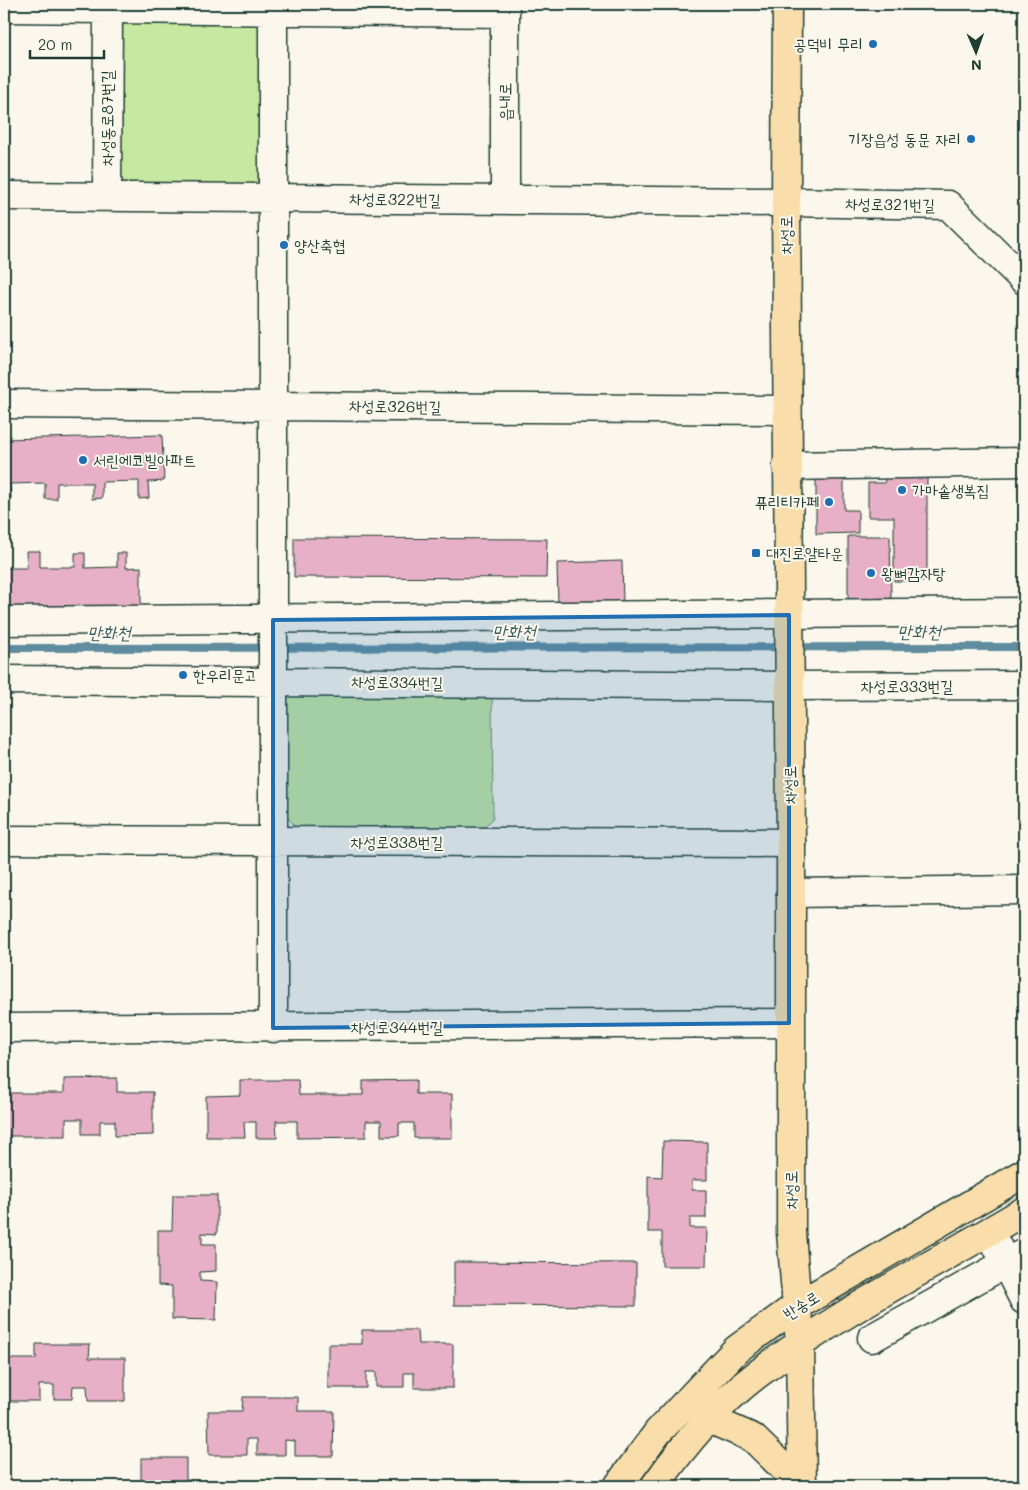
<svg xmlns="http://www.w3.org/2000/svg" width="1028" height="1490" viewBox="0 0 1028 1490" font-family="Mali,'Poor Story',sans-serif">
<style>
.green{fill:#c6e8a1;stroke:#72926a}
.lines{fill:none;stroke-linecap:round;stroke-linejoin:round}
.stream{stroke:#5f8c9f;stroke-width:8}
.building{fill:#e7b0c7;stroke:#1f3d34}
.minor-casing{stroke:#1f3d34;stroke-width:31}
.major-casing{stroke:#1f3d34;stroke-width:31}
.minor{stroke:#fbf7ec;stroke-width:28}
.major{stroke:#f9deab;stroke-width:28}
.marked{fill:#1f6fb2;fill-opacity:0.2;stroke:#1f6fb2;stroke-width:4;stroke-linejoin:round}
.poi-dot{fill:#1f6fb2;stroke:#fbf7ec;stroke-width:2}
.labels{text-anchor:middle;stroke-width:4;stroke-linejoin:round;paint-order:stroke}
.poi-label{font-size:16px;fill:#1f3d34;stroke:#fbf7ec;text-anchor:start}
.street-label{font-size:16px;fill:#1f3d34;stroke:#fbf7ec}
.water-label{font-size:18px;font-style:italic;fill:#3a5e61;stroke:#fbf7ec}
</style>
<rect width="100%" height="100%" fill="#fbf7ec"/>
<filter id="ink" filterUnits="userSpaceOnUse"><feTurbulence type="fractalNoise" baseFrequency=".02" numOctaves="2"/><feDisplacementMap in="SourceGraphic" scale="10" xChannelSelector="R" yChannelSelector="G"/><feConvolveMatrix kernelMatrix="1 2 1 2 8 2 1 2 1" color-interpolation-filters="sRGB"/></filter>
<g filter="url(#ink)">
<!-- green -->
<path class="green" d="M246,15L265,33L264,174L250,187H131L116,175L117,27L131,17Z
M492,689L493,819L477,833L300,834L287,816L286,691Z"/>
<g class="lines">
<!-- stream -->
<path class="stream" d="M4,648L1024,647"/>
</g>
<!-- building -->
<path class="building" d="M162,435L164,481L148,482L149,498L139,499V481L102,482V498L92,499V483H57V499H45V483L10,484L11,498H4V439Z
M816,471H844V510H858V533L816,534Z
M927,471V581H894V517H868V483H885L884,472Z
M848,536H890L891,599H848Z
M294,538L547,539L546,578L294,577Z
M26,551H40V567H75V553H85V568L117,567V553H126V568L141,567V615L4,616V568H27Z
M622,561L623,602L558,605L557,563Z
M117,1078V1092H153V1135L115,1136V1121H100V1134H82V1119H66V1136H4V1093H64V1079Z
M240,1080H298L299,1095H363V1081L416,1080V1094H452V1138H414V1123H399V1136H381V1121H366V1137L297,1138V1121H276L277,1138H256V1122H244L245,1137H206V1096L240,1095Z
M663,1141L707,1142V1180H692V1190H706V1218H690V1228H707L706,1266H662V1232H648V1176L662,1177Z
M173,1195H217V1234L202,1233V1244H216V1271L200,1272V1281L217,1282L216,1320L172,1319V1286L158,1285V1230H172Z
M454,1262L636,1263V1306L454,1305Z
M362,1330H417L418,1344H453V1388H414V1373H404V1387H376V1372H366V1388H328V1344H362Z
M36,1344H90L89,1358H125V1401H88L87,1386H73L72,1399H54V1385H39V1401H4V1359H36Z
M243,1397H298V1411H334L333,1456H295V1441L285,1440V1455H257V1439H247V1455H209L208,1411H242Z
M141,1458H186V1486H141Z"/>
<g class="lines">
<defs>
<path id="minor" d="M4,8L505,13
M4,196L786,202L948,205L1024,280
M107,197L108,9
M505,200V4
M4,404L786,410
M787,466L1024,462
M4,621L1024,612
M4,680L789,686L1024,685
M4,840L791,843
M791,893L1024,890
M4,1028L789,1023
M273,1028V4
M990,1232L1024,1300
M872,1338L1024,1253"/>
<path id="major" d="M787,4L786,202L791,843V1232L800,1345L802,1486
M709,1419L753,1438L802,1486
M618,1486L658,1432L737,1349L795,1307L1024,1173
M655,1486C683,1446 716,1406 755,1376C838,1312 934,1265 1024,1211"/>
</defs>
<!-- minor casing -->
<use href="#minor" class="minor-casing"/>
<!-- major casing -->
<use href="#major" class="major-casing"/>
<!-- minor -->
<use href="#minor" class="minor"/>
<!-- major -->
<use href="#major" class="major"/>
</g>
</g>
<!-- marked area -->
<path class="marked" d="M789,615V1023L273,1028V620Z"/>
<!-- markers -->
<g class="poi-dot">
<circle cx="873" cy="44" r="5"/>
<circle cx="971" cy="139" r="5"/>
<circle cx="284" cy="245" r="5"/>
<circle cx="83" cy="460" r="5"/>
<circle cx="902" cy="490" r="5"/>
<circle cx="829" cy="502" r="5"/>
<rect x="751" y="548" width="10" height="10" rx="2.5"/>
<circle cx="871" cy="573" r="5"/>
<circle cx="183" cy="675" r="5"/>
</g>
<g class="labels">
<!-- poi labels -->
<g class="poi-label">
<text x="863" y="50" text-anchor="end">공덕비 무리</text>
<text x="961" y="145" text-anchor="end">기장읍성 동문 자리</text>
<text x="294" y="251">양산축협</text>
<text x="93" y="466">서린에코빌아파트</text>
<text x="912" y="496">가마솥생복집</text>
<text x="819" y="508" text-anchor="end">퓨리티카페</text>
<text x="766" y="559">대진로얄타운</text>
<text x="881" y="579">왕뼈감자탕</text>
<text x="193" y="681">한우리문고</text>
</g>
<!-- street labels -->
<g class="street-label">
<text transform="translate(505 102) rotate(-90)" y="6">읍내로</text>
<text transform="translate(107 118) rotate(-90)" y="6">차성동로87번길</text>
<text transform="translate(395 199) rotate(1)" y="6">차성로322번길</text>
<text transform="translate(890 204) rotate(1)" y="6">차성로321번길</text>
<text transform="translate(786 235) rotate(-90)" y="6">차성로</text>
<text transform="translate(395 406) rotate(1)" y="6">차성로326번길</text>
<text transform="translate(397 682) rotate(1)" y="6">차성로334번길</text>
<text x="907" y="692">차성로333번길</text>
<text transform="translate(790 785) rotate(-91)" y="6">차성로</text>
<text x="397" y="848">차성로338번길</text>
<text x="397" y="1033">차성로344번길</text>
<text transform="translate(791 1190) rotate(-90)" y="6">차성로</text>
<text transform="translate(801 1305) rotate(-32)" y="6">반송로</text>
</g>
<!-- water labels -->
<g class="water-label">
<text x="514" y="638">만화천</text>
<text x="919" y="638">만화천</text>
<text x="109" y="639">만화천</text>
</g>
</g>
<!-- margin -->
<rect width="1028" height="1490" fill="none" stroke="#fbf7ec" stroke-width="20"/>
<rect x="10" y="10" width="1008" height="1470" fill="none" stroke="#1f3d34" stroke-width="2" filter="url(#ink)"/>
<!-- north arrow -->
<g transform="translate(976 52) rotate(178)" stroke="#fbf7ec" stroke-width="4" paint-order="stroke">
<path d="M0-4L9 19L0 12L-9 19Z" fill="#1f3d34"/>
<text y="-8" font-size="14" font-weight="bold" text-anchor="middle" fill="#1f3d34">N</text>
</g>
<!-- scale -->
<path d="M30 50v8h74v-8" fill="none" stroke="#1f3d34" stroke-width="2.5"/>
<text x="38" y="50" font-size="15" fill="#1f3d34" stroke="#fbf7ec" stroke-width="4" paint-order="stroke">20 m</text>
</svg>
